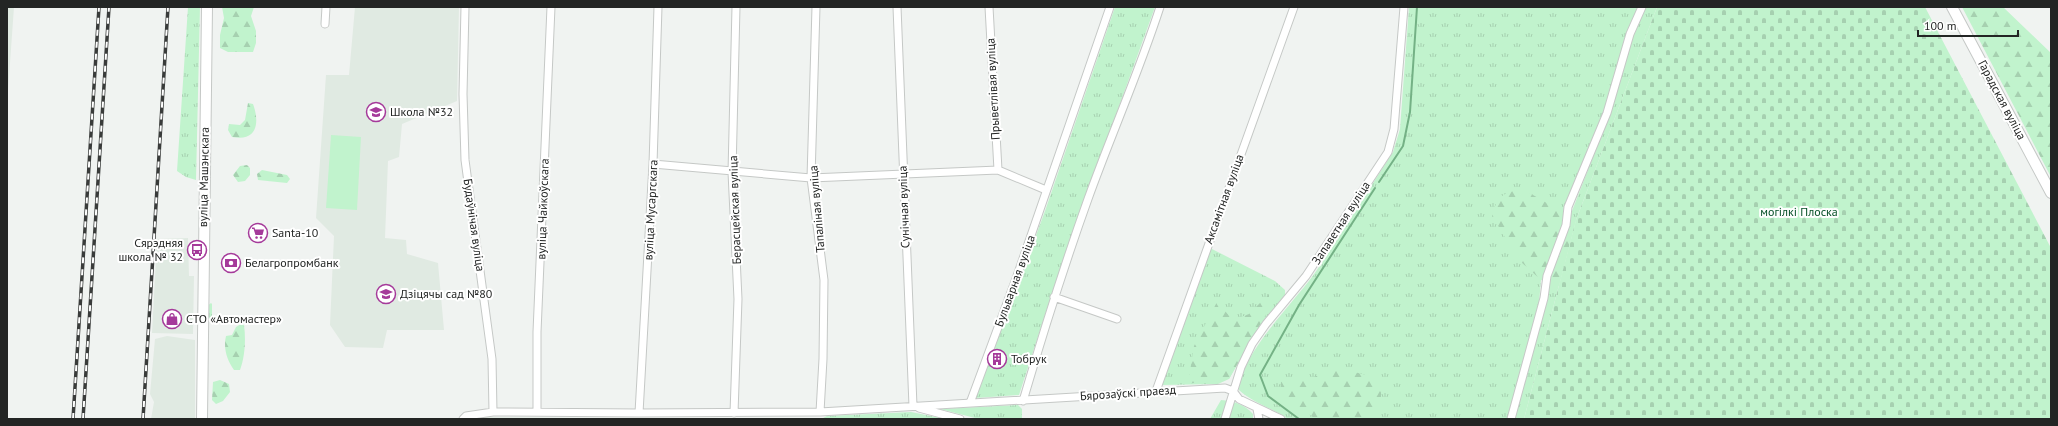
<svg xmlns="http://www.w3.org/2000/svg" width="2058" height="426" viewBox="0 0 2058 426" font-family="'PT Sans',sans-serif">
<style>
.built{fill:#e0eae2}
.grass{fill:url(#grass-tufts)}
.forest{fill:url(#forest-firs)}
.cemetery{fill:url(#cemetery-stones)}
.garden{fill:#c1f3cd}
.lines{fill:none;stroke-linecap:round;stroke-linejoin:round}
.stream{stroke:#74b185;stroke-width:2}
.street-casing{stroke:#c5c8c6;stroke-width:9}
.secondary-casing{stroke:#c5c8c6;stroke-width:12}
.street{stroke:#fff;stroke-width:7}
.secondary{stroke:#fff;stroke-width:10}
.rail-casing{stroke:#393b3a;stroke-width:3.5}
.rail{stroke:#fff;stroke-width:2;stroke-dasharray:6;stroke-linecap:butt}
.labels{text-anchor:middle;stroke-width:4;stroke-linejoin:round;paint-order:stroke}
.street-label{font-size:12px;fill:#232524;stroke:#fff}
.poi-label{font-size:12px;fill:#232524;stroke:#fff;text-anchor:start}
.park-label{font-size:12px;fill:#044f26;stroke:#fff}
</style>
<defs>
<pattern id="grass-tufts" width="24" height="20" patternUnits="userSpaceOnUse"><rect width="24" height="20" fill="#c1f3cd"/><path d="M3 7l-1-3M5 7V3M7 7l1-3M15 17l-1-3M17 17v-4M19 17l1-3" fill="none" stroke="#a6d0b0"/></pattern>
<pattern id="forest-firs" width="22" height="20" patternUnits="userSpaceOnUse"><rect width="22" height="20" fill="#c1f3cd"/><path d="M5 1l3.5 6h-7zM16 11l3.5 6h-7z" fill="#a6d0b0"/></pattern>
<pattern id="cemetery-stones" width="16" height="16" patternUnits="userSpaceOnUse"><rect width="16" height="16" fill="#c1f3cd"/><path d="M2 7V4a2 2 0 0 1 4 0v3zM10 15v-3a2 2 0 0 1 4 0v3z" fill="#a6d0b0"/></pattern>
</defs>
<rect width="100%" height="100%" fill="#f0f3f1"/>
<!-- built -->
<path class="built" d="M7,7H14L7,105Z
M355,7H459L457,101L402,124L399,157L388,161L385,238L406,240L407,254L438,263L444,330H387L383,348L345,347L330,325L334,236L316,218L326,75H349Z
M188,238L189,276H194L193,334L152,333L157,239Z
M167,336L195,340V419H151L154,402L150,394L155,339Z
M468,417L750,419H468Z"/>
<!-- grass -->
<path class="grass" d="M188,7H200L196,180L186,177L177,171Z
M1115,7H1155L1057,278L1019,395L976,398L1045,211Z
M1409,7H1638L1628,33L1604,113L1573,185L1541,280L1539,303L1508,419H1288C1272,408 1253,403 1239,390C1240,356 1291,305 1312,277C1341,236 1366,193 1393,152L1400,129Z
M1645,7H1657L1576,220L1524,419H1515L1550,283L1570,216L1595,152L1632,39Z
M1210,248L1275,281L1285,290V295L1256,331L1229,379L1218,384L1162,385Z
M211,303L212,304V322L208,319L207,306Z
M1221,400C1234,401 1244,404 1253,414V419H1210Z
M1018,405L1022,409V419H979L940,409Z
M911,412L946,419H821L827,416Z"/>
<!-- forest -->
<path class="forest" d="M222,7H254L251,16L256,31V43L253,52H228L220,48V35L224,18Z
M1962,7H2003L2051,53V177Z
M248,103L253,104C260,123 257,142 232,137L228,130L229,124L240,125L245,120Z
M247,165L250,168V175L245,181L238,182L233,175L240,166Z
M262,170L287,175L290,179L287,183L258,180L257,174Z
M1521,188L1576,220L1559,286L1541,280L1520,261L1492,216C1498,195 1501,195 1521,188Z
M1269,294V309L1229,379L1221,378L1188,384L1194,346L1217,302L1233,320L1249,314Z
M241,324L244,325C246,339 245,357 240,370H234C227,360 223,348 226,336L232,335L236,327Z
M1335,367L1366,375L1381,387V404L1372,419H1316L1280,395L1281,382L1291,377H1314Z
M220,380L229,384L230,392L223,401L216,404L212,400L213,382Z"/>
<!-- cemetery -->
<path class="cemetery" d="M1657,7H1925L2051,248V419H1524L1576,220Z"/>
<!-- garden -->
<path class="garden" d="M331,135L361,137L357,210L326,208Z"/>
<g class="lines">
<!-- stream -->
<path class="stream" d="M1379,182L1403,146L1410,112L1417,7
M1299,419L1268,396L1260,375L1299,305L1375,188"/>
<defs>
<path id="street" d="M465,7L463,94L465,160L492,359L493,412
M816,7L811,178L824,280L823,359L820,412
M897,7L913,406
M989,7L998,170
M325,24L326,7
M653,164L811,178L998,170L1046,190
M1054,297L1117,319
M1156,391L1294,7
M1023,401C1043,333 1064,266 1088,199C1111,135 1139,72 1160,7
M970,403L1017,276L1110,7
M919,408L960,419
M1257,409L1259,419
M537,412V332L551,7
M639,413L653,164L658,7
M734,413L738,299L732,172L736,7
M463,419L466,416L493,412L639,413L820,412L1225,388L1233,391L1239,399L1281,419
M1225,419L1241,367L1252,344L1266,324L1306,276L1388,152L1394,129L1404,7
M1511,419L1544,298L1547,276L1566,225L1568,207L1607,113L1630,34L1642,7"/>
<path id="secondary" d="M1952,7L2051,193
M202,419L207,7"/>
</defs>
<!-- street casing -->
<use href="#street" class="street-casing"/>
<!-- secondary casing -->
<use href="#secondary" class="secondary-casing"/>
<!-- street -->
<use href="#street" class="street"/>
<!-- secondary -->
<use href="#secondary" class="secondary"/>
<defs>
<path id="rail" d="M73,419L99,7
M83,419L109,7
M143,419L168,7"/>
</defs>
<!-- rail casing -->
<use href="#rail" class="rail-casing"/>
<!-- rail -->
<use href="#rail" class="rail"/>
</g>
<!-- icons -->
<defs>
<symbol id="school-ring" viewBox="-11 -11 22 22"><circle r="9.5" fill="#fff" stroke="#a53a9a" stroke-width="1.5"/><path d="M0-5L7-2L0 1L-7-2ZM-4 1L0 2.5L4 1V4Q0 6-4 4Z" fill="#a53a9a"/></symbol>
<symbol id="supermarket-ring" viewBox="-11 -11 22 22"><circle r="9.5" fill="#fff" stroke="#a53a9a" stroke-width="1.5"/><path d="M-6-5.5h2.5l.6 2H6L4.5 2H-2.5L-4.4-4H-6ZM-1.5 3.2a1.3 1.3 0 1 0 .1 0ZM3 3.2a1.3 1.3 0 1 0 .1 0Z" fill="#a53a9a"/></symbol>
<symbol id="bus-ring" viewBox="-11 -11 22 22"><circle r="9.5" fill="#fff" stroke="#a53a9a" stroke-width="1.5"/><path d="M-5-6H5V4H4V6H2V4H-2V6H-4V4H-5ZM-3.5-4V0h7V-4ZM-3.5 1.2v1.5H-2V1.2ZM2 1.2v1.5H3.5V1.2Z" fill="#a53a9a"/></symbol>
<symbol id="bank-ring" viewBox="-11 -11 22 22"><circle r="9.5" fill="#fff" stroke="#a53a9a" stroke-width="1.5"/><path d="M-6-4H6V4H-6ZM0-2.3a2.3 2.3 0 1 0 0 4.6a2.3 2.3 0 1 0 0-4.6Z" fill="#a53a9a"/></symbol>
<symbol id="shop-ring" viewBox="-11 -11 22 22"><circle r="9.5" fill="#fff" stroke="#a53a9a" stroke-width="1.5"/><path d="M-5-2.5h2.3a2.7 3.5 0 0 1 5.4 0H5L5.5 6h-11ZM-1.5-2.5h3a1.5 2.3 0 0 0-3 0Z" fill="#a53a9a"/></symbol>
<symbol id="building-ring" viewBox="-11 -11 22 22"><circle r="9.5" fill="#fff" stroke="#a53a9a" stroke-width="1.5"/><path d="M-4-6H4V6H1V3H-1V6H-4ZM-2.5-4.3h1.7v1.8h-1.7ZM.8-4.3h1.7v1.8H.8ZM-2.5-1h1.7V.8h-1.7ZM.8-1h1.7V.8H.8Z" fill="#a53a9a"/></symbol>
</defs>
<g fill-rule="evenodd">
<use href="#school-ring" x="365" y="101" width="22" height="22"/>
<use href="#supermarket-ring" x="247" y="222" width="22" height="22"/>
<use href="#bus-ring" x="186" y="239" width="22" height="22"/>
<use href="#bank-ring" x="220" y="252" width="22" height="22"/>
<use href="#school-ring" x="375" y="283" width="22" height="22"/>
<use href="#shop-ring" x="161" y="308" width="22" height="22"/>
<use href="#building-ring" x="986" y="348" width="22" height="22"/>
</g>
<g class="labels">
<!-- street labels -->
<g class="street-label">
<text transform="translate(993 89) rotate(-93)" y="4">Прыветлівая вуліца</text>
<text transform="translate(2002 100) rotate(62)" y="4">Гарадская вуліца</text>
<text transform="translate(204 177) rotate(-89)" y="4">вуліца Машэнскага</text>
<text transform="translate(1224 199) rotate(-70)" y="4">Аксамітная вуліца</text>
<text transform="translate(904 207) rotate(-92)" y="4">Сунічная вуліца</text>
<text transform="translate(543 209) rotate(-88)" y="4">вуліца Чайкоўскага</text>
<text transform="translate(817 209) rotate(-95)" y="4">Тапаліная вуліца</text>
<text transform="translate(651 210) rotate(-87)" y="4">вуліца Мусаргскага</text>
<text transform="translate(735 210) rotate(-92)" y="4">Берасцейская вуліца</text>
<text transform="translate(1341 223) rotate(-57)" y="4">Запаветная вуліца</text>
<text transform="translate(474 225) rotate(82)" y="4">Будаўнічая вуліца</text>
<text transform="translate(1015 281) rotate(-70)" y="4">Бульварная вуліца</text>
<text transform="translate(1128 393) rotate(-4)" y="4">Бярозаўскі праезд</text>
</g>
<!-- poi labels -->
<g class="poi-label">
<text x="390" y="116">Школа №32</text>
<text x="272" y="237">Santa-10</text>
<text x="183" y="247" text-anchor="end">Сярэдняя<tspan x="183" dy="14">школа № 32</tspan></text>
<text x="245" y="267">Белагропромбанк</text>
<text x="400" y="298">Дзіцячы сад №80</text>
<text x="186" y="323">СТО «Автомастер»</text>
<text x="1011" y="363">Тобрук</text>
</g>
<!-- park labels -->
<g class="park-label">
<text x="1799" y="216">могілкі Плоска</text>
</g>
</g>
<!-- border -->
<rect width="2058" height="426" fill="none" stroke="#232524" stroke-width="16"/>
<!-- scale -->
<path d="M1918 30v6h100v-6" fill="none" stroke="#232524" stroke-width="2"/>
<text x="1924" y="30" font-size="12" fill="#232524" stroke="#ffffff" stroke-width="3" paint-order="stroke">100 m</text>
</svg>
